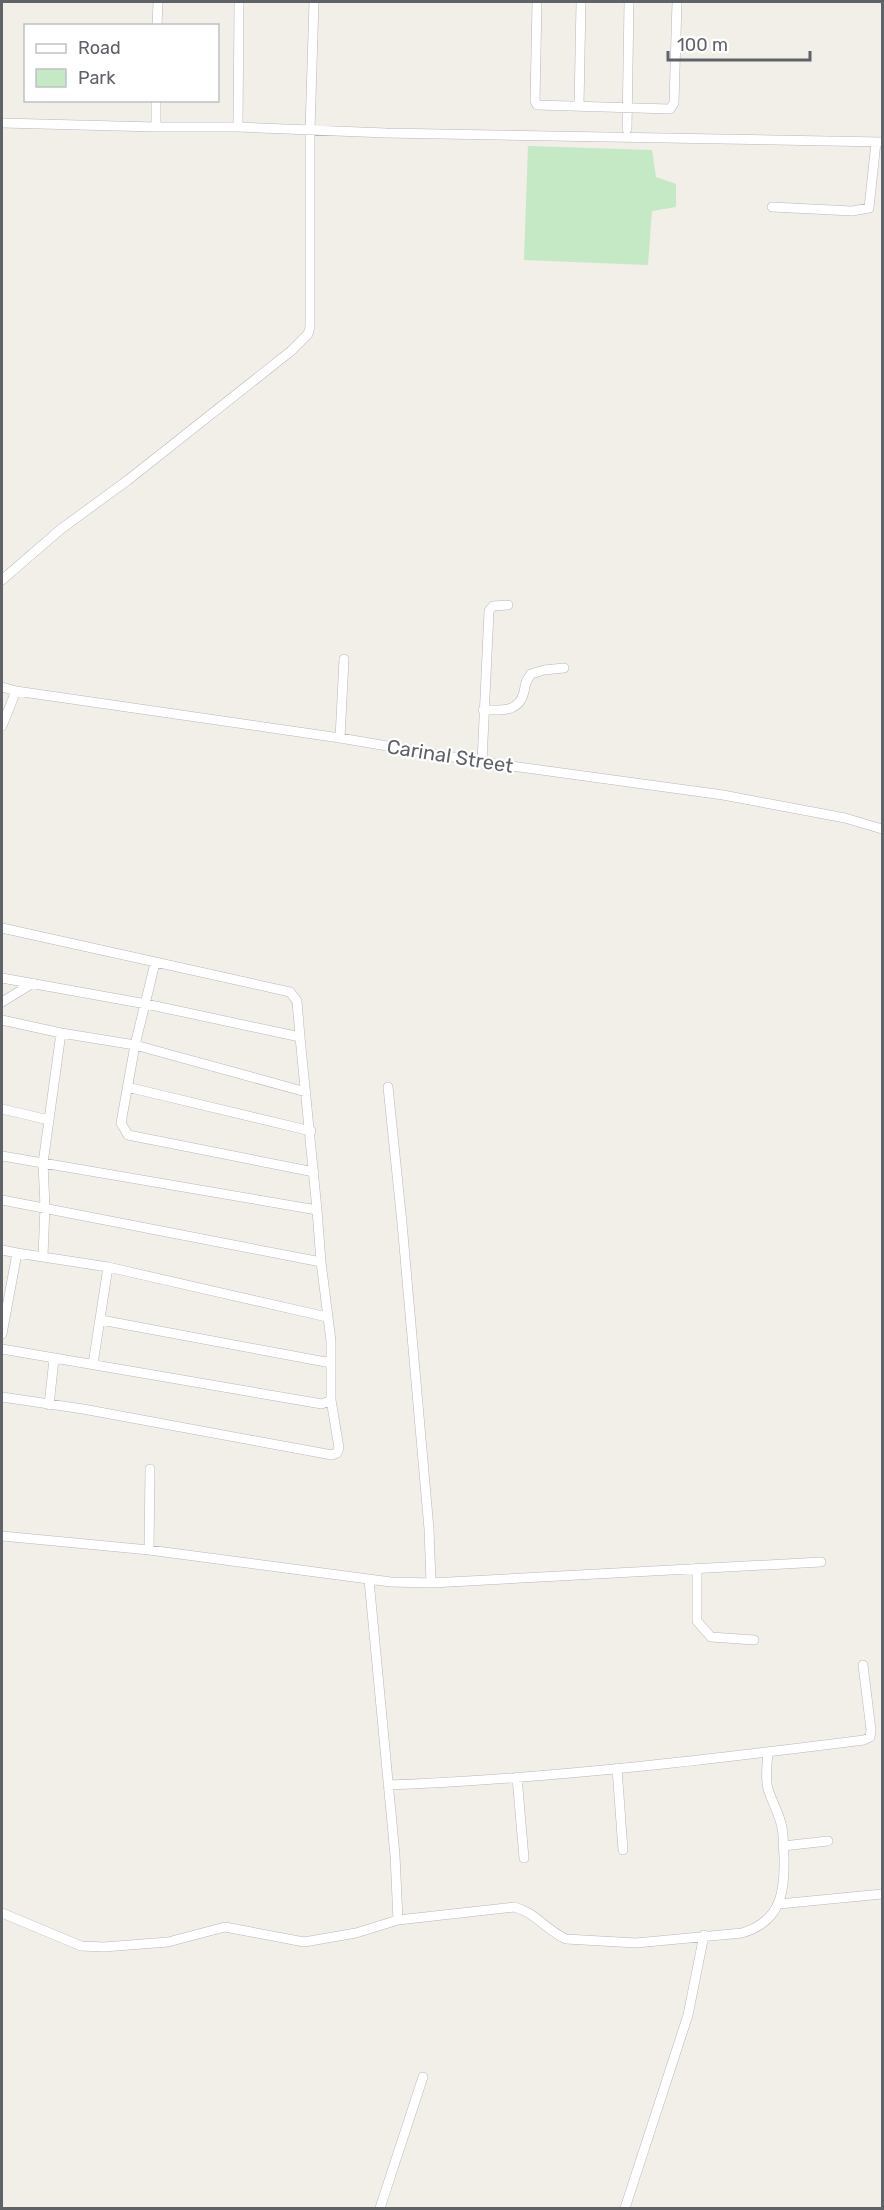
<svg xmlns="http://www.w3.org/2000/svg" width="884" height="2210" viewBox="0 0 884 2210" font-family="Rubik,sans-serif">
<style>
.green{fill:#c5e8c5}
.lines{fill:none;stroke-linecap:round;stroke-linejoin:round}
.street-casing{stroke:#b5b8bc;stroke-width:10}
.street{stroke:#fff;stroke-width:9}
.labels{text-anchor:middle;stroke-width:4.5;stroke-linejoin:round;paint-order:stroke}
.street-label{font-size:20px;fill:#5f6368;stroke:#fff}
</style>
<rect width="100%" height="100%" fill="#f1efe8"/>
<!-- green -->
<path class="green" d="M528,146L652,150L656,177L676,184V207L652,211L648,265L524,260Z"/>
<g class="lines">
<defs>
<path id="street" d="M537,2L535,101L537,105L670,109L674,103L677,2
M157,26L158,2
M579,106L581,2
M2,123L156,127H238L386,133L882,142
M156,127V100
M238,127L239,2
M627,129L629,2
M772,207L852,211L869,208L876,142
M2,580L61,529L128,480L291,351L308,334L310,327V130L314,2
M2,687L16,691L2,726
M16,691L340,738L482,762L723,795L845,818L882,829
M483,710C501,710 519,713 524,692C525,685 526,680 531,674L544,670L564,668
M340,738L344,659
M482,762L489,611L493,606L508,605
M2,928L290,992L297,1001L300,1037
M2,978L146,1004L300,1037L317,1210
M2,1002L33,983
M2,1020L61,1033L135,1045L155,963
M127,1087L311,1131
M388,1087L402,1223L429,1529L431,1583
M306,1092L135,1045L121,1123L128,1135L314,1172
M2,1109L49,1120
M2,1156L317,1210L321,1262L2,1200
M2,1250L17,1253L2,1334
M17,1253L108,1267L327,1317
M43,1256L45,1207L43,1163L61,1033
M101,1320L331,1363
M2,1349L322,1404L331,1400V1341L321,1262
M93,1364L108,1267
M2,1397L83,1409L332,1455L337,1453L339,1448L331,1400
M49,1405L54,1359
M2,1536L149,1550L391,1582L431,1583L821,1562
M149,1550L150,1469
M697,1568V1621L711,1637L754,1640
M617,1768L623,1850
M517,1777L524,1858
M388,1785C547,1779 706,1760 864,1740L870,1737L871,1730L863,1665
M783,1846L828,1841
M779,1904L882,1894
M2,1913L81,1946L104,1947L168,1942L225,1927L304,1942L356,1933L398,1920L395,1855L369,1580
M398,1920L514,1907C535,1912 546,1930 566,1939L636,1943L742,1933C781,1921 785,1893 784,1856C783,1847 784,1837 782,1828C780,1815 772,1802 768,1789C765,1777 767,1764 768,1752
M380,2208L423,2077
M625,2208L688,2015L704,1935"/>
</defs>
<!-- street casing -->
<use href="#street" class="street-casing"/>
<!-- street -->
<use href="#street" class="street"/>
</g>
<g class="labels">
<!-- street labels -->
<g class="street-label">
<text transform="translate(450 756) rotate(9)" y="7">Carinal Street</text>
</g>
</g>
<!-- border -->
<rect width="884" height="2210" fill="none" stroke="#5f6368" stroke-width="6"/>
<!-- legend -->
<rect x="24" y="24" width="195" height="78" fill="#ffffff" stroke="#bfc1c3" stroke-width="1.5"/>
<rect x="36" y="44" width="30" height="9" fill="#ffffff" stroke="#bfc1c3" stroke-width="1.5"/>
<text x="78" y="54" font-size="18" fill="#5f6368">Road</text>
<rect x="36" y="69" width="30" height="18" fill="#c5e8c5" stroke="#bfc1c3" stroke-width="1.5"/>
<text x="78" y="84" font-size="18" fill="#5f6368">Park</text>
<!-- scale -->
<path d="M668 51v9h142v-9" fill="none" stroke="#5f6368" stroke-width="3"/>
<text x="677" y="51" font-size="18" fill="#5f6368" stroke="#ffffff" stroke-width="4.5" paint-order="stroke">100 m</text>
</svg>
